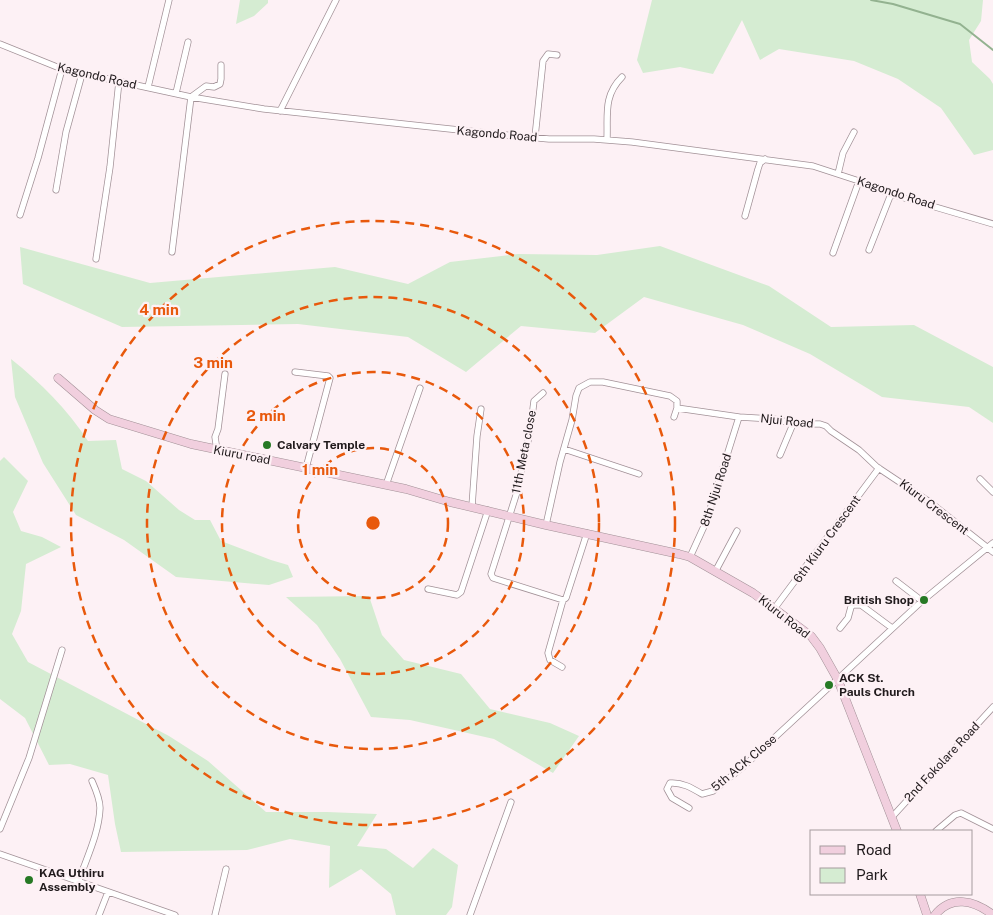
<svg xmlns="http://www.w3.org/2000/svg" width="993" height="915" viewBox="0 0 993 915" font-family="'Public Sans',sans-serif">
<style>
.green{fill:#d5ecd2}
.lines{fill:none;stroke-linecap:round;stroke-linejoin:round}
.stream{stroke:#93b290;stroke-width:2}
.street-casing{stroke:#a29197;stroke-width:7}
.secondary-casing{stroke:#a29197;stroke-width:9}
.street{stroke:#fff;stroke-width:5.5}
.secondary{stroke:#f1cfde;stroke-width:8}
.ring{fill:none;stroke:#e8590c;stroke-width:2.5;stroke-dasharray:9 6}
.poi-dot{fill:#267924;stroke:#fdf1f5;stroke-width:2}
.labels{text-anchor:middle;stroke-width:4.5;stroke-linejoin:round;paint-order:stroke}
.street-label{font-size:12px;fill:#201a1c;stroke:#fdf1f5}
.poi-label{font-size:12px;font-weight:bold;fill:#201a1c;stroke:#fdf1f5;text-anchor:start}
.centre{fill:#e8590c;stroke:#fdf1f5;stroke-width:2.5}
.ring-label{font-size:15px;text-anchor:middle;font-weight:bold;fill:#e8590c;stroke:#fdf1f5;stroke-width:4.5;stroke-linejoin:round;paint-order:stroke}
</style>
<rect width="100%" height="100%" fill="#fdf1f5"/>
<!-- green -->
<path class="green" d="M240,0H268V3L254,16L236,24Z
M652,0H983L981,21L969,40L972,62L990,79L993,84V150L974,155L941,108L898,79L854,61L779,49L760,60L742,20L713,74L680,67L643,73L637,60Z
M660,246L769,286L831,327L914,325L993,367V423L969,407L882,397L810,354L743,325L644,297L595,333L521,326L466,372L408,337L298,324L122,327L23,284L20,247L150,283L335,267L408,284L450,262L518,254L597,255Z
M11,359C41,383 67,409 88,441L116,440L122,469L146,481L179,510L195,520H210L221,541L271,560L288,565L293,577L269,585L176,577L124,540L76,515L43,463L15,397Z
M4,457L28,481L13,512L21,531L42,537L61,547L26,564L21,611L12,634L28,662L169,736L208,761L266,812H327L377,814L357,846L386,849L413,868L433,848L458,865L452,907L446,915H396L391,894L361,869L329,888L330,846L290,839L247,850L121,852L115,824L108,775L70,764L49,765L25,718L0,699V461Z
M369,596L382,635L404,660L461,674L490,709L550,723L579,736L553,773L494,739L410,720L371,717L340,659L317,625L286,597Z"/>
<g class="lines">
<!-- stream -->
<path class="stream" d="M871,0L893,4L960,24L993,50"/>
<defs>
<path id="street" d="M0,44L62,69L191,97L264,109L506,135L549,139H594L632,142L813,166L859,181L891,194L993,224
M148,87L169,0
M176,93L188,42
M280,111L336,0
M535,137L543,61L548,54L557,55
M607,140C608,115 603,96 622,77
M838,174L843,153L854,132
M56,190L66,132L82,74
M20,215L38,158L62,69
M745,216L758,169L760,163L765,159
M869,250L891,194
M172,252L191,97L206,86L214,87L220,84L221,79V65
M833,253L859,181
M96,259L110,167L119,81
M295,372L328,376L330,378L306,468
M543,393L534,401L530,432L517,492L491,574L493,578L563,600L566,598L587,533
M674,417L677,408L739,417
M564,449L639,474
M217,450L215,437L218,429L225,374
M780,455L793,424
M980,479L993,492
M386,485L420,388
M472,506L477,436L481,409
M546,525L560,462L572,420L576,396L579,388L590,382H603L670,396L677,401V408
M690,557L706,522L739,417L774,419L796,424H820L826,426L831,431L859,450L877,467L931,503L993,552
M715,572L737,531
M896,581L922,601
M428,589L457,595L461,592L488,510
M774,609L879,468
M840,628L848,618L851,607L853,605H861L892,628
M562,667L550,660L548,653L563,600
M689,808L672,798L667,789L670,783C682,782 692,788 702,794L713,791L744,766L922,601L993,543
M892,817L993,707
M0,829L29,758L62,650
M936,831L955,815L961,813L993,829
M0,854L175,915
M79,880C87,857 99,833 100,808C100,799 96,790 92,781
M99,915L108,892
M215,915L226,869
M470,915L511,802"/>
<path id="secondary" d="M58,378L95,410L109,419L191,444L406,489L450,502L546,525L679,554L690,557L753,593L811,636L820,648L838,680L897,831
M920,894L927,915
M935,915C951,895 974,900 993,915"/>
</defs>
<!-- street casing -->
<use href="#street" class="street-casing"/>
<!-- secondary casing -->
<use href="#secondary" class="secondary-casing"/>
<!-- street -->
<use href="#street" class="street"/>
<!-- secondary -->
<use href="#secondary" class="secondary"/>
</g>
<!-- distance rings -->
<g class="ring">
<circle cx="373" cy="523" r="75"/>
<circle cx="373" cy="523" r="151"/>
<circle cx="373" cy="523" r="226"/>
<circle cx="373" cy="523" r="302"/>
</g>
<!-- markers -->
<g class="poi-dot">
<circle cx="267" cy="445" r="5"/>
<circle cx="924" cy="600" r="5"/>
<circle cx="829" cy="685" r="5"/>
<circle cx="29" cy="880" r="5"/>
</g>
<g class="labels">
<!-- street labels -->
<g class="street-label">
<text transform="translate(97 76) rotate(13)" y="4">Kagondo Road</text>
<text transform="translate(497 134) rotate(5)" y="4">Kagondo Road</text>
<text transform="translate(896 193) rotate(18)" y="4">Kagondo Road</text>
<text transform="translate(787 421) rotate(6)" y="4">Njui Road</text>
<text transform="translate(524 452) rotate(-79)" y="4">11th Meta close</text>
<text transform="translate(242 455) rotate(11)" y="4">Kiuru road</text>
<text transform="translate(716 490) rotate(-72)" y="4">8th Njui Road</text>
<text transform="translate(934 507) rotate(37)" y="4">Kiuru Crescent</text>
<text transform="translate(827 539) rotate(-54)" y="4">6th Kiuru Crescent</text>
<text transform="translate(784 617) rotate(38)" y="4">Kiuru Road</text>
<text transform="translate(942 762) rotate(-47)" y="4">2nd Fokolare Road</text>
<text transform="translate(744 763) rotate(-40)" y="4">5th ACK Close</text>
</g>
<!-- poi labels -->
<g class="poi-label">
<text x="277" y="449">Calvary Temple</text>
<text x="914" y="604" text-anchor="end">British Shop</text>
<text x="839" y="682">ACK St.<tspan x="839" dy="14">Pauls Church</tspan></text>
<text x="39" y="877">KAG Uthiru<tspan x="39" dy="14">Assembly</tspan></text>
</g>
</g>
<circle cx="373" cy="523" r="8" class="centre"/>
<g class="ring-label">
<text x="159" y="315">4 min</text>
<text x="213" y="368">3 min</text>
<text x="266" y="421">2 min</text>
<text x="320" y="475">1 min</text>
</g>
<!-- legend -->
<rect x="810" y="830" width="162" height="65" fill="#fdf1f5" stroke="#a59b9e"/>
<rect x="820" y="846" width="25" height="8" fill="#f1cfde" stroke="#a59b9e"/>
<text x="856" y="855" font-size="15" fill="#201a1c">Road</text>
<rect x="820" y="868" width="25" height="15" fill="#d5ecd2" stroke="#a59b9e"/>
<text x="856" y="880" font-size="15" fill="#201a1c">Park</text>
</svg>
